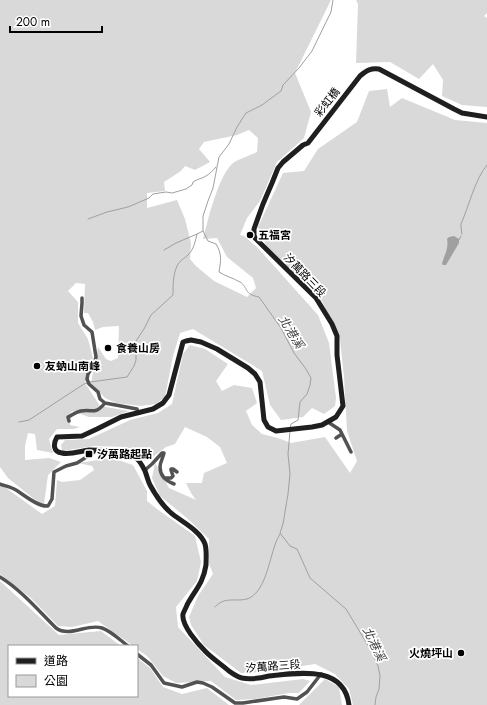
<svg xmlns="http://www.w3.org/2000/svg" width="487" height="705" viewBox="0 0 487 705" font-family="Jost,'Noto Sans TC',sans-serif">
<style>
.green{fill:#d9d9d9;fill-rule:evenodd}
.water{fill:#a0a0a0}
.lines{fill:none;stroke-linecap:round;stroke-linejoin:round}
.stream{stroke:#a0a0a0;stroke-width:1}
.street{stroke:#525252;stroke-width:3.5}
.secondary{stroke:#1f1f1f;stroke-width:5}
.poi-dot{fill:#000;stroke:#fff;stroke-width:1.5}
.labels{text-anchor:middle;stroke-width:3.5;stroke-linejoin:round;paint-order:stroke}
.street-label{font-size:11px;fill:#000;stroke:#fff}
.poi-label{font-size:11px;font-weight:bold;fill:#000;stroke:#fff;text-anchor:start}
.water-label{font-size:12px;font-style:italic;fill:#414141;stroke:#fff}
</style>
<rect width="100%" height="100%" fill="#fff"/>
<!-- green -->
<path class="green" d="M0,0H331L295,73L311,112L304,138L277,162L260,201L247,218L240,235L244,236L257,247L318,315L329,343L336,398L335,406L324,414L312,408L303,417L281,420L270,405L262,371L193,329L180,333L173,356L165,397L156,404L141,406L116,403L105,398L91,383L98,347L106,359L111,361L118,358L119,326L103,327L95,330L93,322L88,313H84L85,284L76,283L68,291L78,302V323L88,339L93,358L85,383L100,406L129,411L112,417H89L72,411L69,417L70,425L80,427L74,429H57L49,439L53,453L37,450L35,434L28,433L25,446V460L49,458L61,462L48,475L44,504L34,499L8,478L0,467ZM249,130L258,138L257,152C251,155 236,160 232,164C218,177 208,220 203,239L217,238L227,257L253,278L256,288L247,297L214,281L196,266L190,259L191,243L185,219L177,200L147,208V193L165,191L164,182L181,171L185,166L195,170L210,162L199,149L204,142L237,135Z
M356,0H487V13L484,16L487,18V107L462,105L442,96L443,80L433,64L419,79L390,62L356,63L358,4Z
M387,89L390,107L402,98L455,120L487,123V705H353L349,689L335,674L315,664L263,672L241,673L204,645L191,625L189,617L198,596L213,574L209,563V539L188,519L160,496L152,478L155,463L169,488L196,500L191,493L186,483H202L204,473L227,463L220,447L207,437L185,427L175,444L166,447L150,459L145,461L134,450L124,447L94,446L62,451L61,445L65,440L89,439L130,420L158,413L172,404L183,354L190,345L205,349L228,364L216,381L222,391L234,385L252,388L257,403L246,411L252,425L262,434L278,438L291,443L325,437L350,473L357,461L347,431L344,377L340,340L322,301L266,245L258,227L283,173L304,171L318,149L357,122L369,91Z
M112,458L133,465L147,491V501L157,509L195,536L201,562L197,581L176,607L178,627L225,677L251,685L303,679L310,681L299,693H289L255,699L236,700L211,681L176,683L163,676L147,656L137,649V646H133L98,621L72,627L58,626L31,598L0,574V485H2L42,514L55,506L57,480L62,482L80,480L94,470L92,466L78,463Z
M0,581L59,635L101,631L121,646H9V696H137V658L150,668L163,687L182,694L207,688L229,705H0Z
M325,679L339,687L342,705H299Z"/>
<!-- water -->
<path class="water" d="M454,236L459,239V243L446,265H443L442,264C444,255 449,249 447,239L449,237Z"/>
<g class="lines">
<!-- stream -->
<path class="stream" d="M88,219L107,212L128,207L149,198L153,194L166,192L172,193L186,189L192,185L193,182C197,179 201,179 206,176C210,174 213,170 216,167
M462,234L461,227V224C469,206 475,179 487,165
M459,240L461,236
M164,250L176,243L197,234
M90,382L127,377L134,366L136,360V341L144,329L151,315L173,295C173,285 173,275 177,266C179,261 185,258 188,255C194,249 195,242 197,234L203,231
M19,422L29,420L84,384L87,383
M290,428L291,424L298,420L300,402L307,394L310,385L311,378L306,369L294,353L281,328L259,297C243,294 249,288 240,282C233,278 225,276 219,272C221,260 222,254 216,244L208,241L203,231V216L208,201L213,188L219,157L229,144L237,127L246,113L262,105L281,91L283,85L299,68L312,51L331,12L333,0
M290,431L288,454L290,474L288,494L283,524L280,533L290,546L297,549L310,578L346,609L372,652L378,666L380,676L379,689L376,697L375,705
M215,607C225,596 234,602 247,599C265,593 269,561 275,545C276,541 278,538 280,534"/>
<!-- street -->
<path class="street" d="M82,298V303L81,316L84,325L92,332L96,357L94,365L88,374L87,379L89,384L98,392L100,399L105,403L137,409L138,413
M69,421L68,417C72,415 76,412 81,411C93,409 95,415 105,403
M328,422L340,430L351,452
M336,438L342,434
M145,470L152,464L162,453H164C163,458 160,462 160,467C160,476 166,481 174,484
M164,478H171L173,476L171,470V469H173L177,472
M0,484C5,486 11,487 16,490C24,495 38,507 48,506L52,499L54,472L66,466L77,463L96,451
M0,577C21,590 38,610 56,628C70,638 87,623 102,628C111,631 120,640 128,646
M137,654L151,665L164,683L182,687L197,682L203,683L212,687L235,703H243L284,697L297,699L307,692L321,674"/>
<!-- secondary -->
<path class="secondary" d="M349,705C344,665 299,673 269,676C261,678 251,680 242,678C238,677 233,674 229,671C222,665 213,659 206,652C198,644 181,625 183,614C184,611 186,608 187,605C195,590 203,584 206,565C206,558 207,551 205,544C200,530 180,521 170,512C162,505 155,494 150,485C148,481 147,476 145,471C143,467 140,461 137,459C126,451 102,450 89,450C81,451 70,455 62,453C53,452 53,444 57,437L82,436L97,429L121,417L153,409L163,403L169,395L183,342L186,341L191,340L201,342L217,349L248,368L255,374L260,382L264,420L268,427L276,431L312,427L322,425L336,417L343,406L337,355V336L332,324L316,298L255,238L254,235V229L263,204L272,183L278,168L283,162L303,145L308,143L360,76C367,70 371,68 379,69L454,109L462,113L487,117"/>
</g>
<!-- markers -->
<g class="poi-dot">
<circle cx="250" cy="235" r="4"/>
<circle cx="108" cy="348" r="4"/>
<circle cx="37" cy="366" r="4"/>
<rect x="85" y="450" width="8" height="8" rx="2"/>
<circle cx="461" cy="653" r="4"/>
</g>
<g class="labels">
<!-- street labels -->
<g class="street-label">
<text transform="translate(327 102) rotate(-52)" y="4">彩虹橋</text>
<text transform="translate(305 275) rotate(46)" y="4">汐萬路三段</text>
<text transform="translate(273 666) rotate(-4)" y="4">汐萬路三段</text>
</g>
<!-- poi labels -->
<g class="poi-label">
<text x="258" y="239">五福宮</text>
<text x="116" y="352">食養山房</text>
<text x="45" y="370">友蚋山南峰</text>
<text x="97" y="458">汐萬路起點</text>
<text x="453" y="657" text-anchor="end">火燒坪山</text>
</g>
<!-- water labels -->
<g class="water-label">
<text transform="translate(291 332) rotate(58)" y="4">北港溪</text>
<text transform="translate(374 644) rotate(64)" y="4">北港溪</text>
</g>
</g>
<!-- legend -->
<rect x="8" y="645" width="130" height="52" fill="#ffffff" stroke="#999999"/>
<rect x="16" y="658" width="20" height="6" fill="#1f1f1f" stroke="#999999"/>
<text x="44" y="665" font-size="12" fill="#000000">道路</text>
<rect x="16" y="675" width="20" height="12" fill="#d9d9d9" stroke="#999999"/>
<text x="44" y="685" font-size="12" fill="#000000">公園</text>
<!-- scale -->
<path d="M10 26v6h92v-6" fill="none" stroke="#000000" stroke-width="2"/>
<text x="16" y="26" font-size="12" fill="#000000" stroke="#ffffff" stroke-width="3" paint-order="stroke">200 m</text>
</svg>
